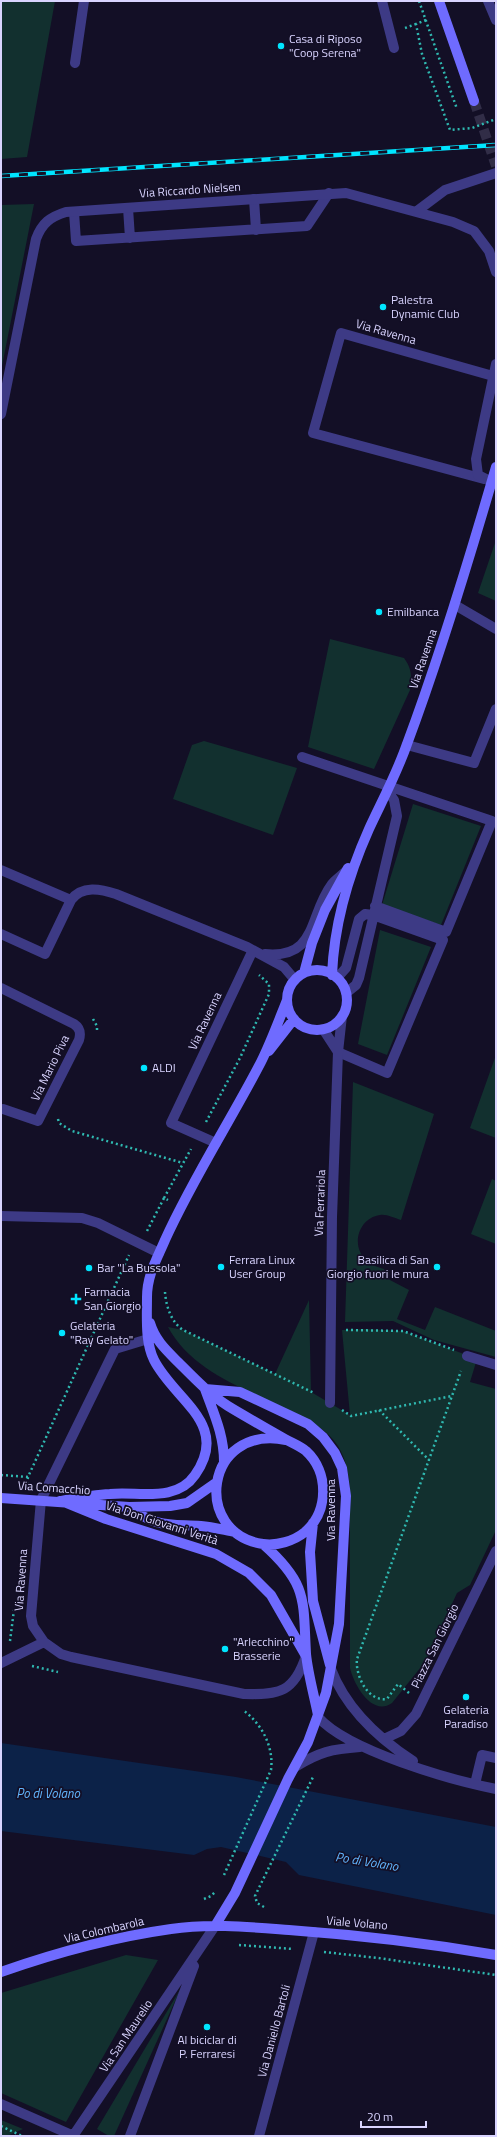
<svg xmlns="http://www.w3.org/2000/svg" width="497" height="2137" viewBox="0 0 497 2137" font-family="'Titillium Web',sans-serif">
<style>
.green{fill:#12302f}
.water{fill:#0c2248}
.lines{fill:none;stroke-linecap:round;stroke-linejoin:round}
.secondary-tunnel{stroke:#312d47;stroke-width:10;stroke-dasharray:10 5;stroke-linecap:butt}
.path{stroke:#2fb8b0;stroke-width:2.5;stroke-dasharray:2 3;stroke-linecap:butt}
.lane{stroke:#3d3a85;stroke-width:10}
.street{stroke:#3d3a85;stroke-width:10}
.secondary{stroke:#6f6bff;stroke-width:10}
.rail-casing{stroke:#00e5ff;stroke-width:4.5}
.rail{stroke:#130f26;stroke-width:3;stroke-dasharray:9;stroke-linecap:butt}
.poi-dot{fill:#00e5ff;stroke:#130f26;stroke-width:1.5}
.labels{text-anchor:middle;stroke-width:3.5;stroke-linejoin:round;paint-order:stroke}
.poi-label{font-size:12px;fill:#d9d4ff;stroke:#130f26;text-anchor:start}
.street-label{font-size:12px;fill:#d9d4ff;stroke:#130f26}
.water-label{font-size:13px;font-style:italic;fill:#62b6ff;stroke:#130f26}
</style>
<rect width="100%" height="100%" fill="#130f26"/>
<!-- green -->
<path class="green" d="M1,1H55L27,157L1,159Z
M34,204L1,371V205Z
M496,540V601L478,593Z
M330,639L404,658C412,669 412,677 410,690L374,769L308,747Z
M204,741L297,768L273,835L173,799L192,745Z
M413,804L481,826L441,925L382,905Z
M380,930L431,947L387,1055L358,1044Z
M496,1055V1138L470,1128Z
M353,1082L434,1114L401,1220C394,1218 387,1214 380,1215C358,1218 350,1247 367,1261C371,1265 378,1267 384,1269L388,1279L409,1290L397,1319L425,1330L435,1307L496,1331V1357L434,1340L393,1321L345,1322Z
M492,1179L496,1181V1244L471,1234Z
M309,1300L311,1392L350,1415L342,1330L366,1329L403,1331L477,1359L470,1382L496,1389V1530L470,1585L457,1593L425,1662L392,1703C372,1717 354,1685 350,1668V1487C348,1472 346,1459 338,1446C327,1429 309,1421 292,1412C248,1390 192,1372 168,1327L183,1330L275,1374Z
M126,1955L158,1960L66,2122L1,2093V1993Z
M181,1988L114,2136H109L97,2129Z
M1,2120L23,2129L7,2136H1Z"/>
<!-- water -->
<path class="water" d="M1,1743L236,1777L496,1827V1915L299,1875L286,1862L221,1847L207,1849L194,1855L1,1831Z"/>
<g class="lines">
<!-- secondary-tunnel -->
<path class="secondary-tunnel" d="M474,101L496,166"/>
<!-- path -->
<path class="path" d="M419,1L457,109
M426,20L416,24L422,54L450,130L472,128L496,119
M405,28L416,24
M93,1019L97,1026V1033
M58,1119L59,1123L72,1131L183,1163
M206,1122L240,1058L269,994V984L259,975
M164,1198L191,1149
M147,1231L164,1198L168,1200
M165,1292C166,1306 171,1322 183,1330L314,1393
M346,1330L403,1331L454,1350
M342,1410L351,1416L452,1396
M379,1410L429,1460
M1,1475L28,1477
M27,1484L28,1477L129,1255
M10,1641L14,1610
M32,1666L58,1672
M409,1693L398,1684L387,1699C367,1702 355,1674 357,1659L461,1371
M224,1875L271,1770C274,1747 262,1724 243,1710
M204,1899L211,1896L215,1892
M264,1907L257,1903L255,1896L314,1775
M239,1945L293,1949
M324,1952L378,1958L496,1975
M1,2126L22,2136"/>
<!-- lane -->
<path class="lane" d="M75,63L84,1
M254,199L256,230
M128,208L130,238
M74,212L76,241L307,226L329,193
M484,479L313,433L341,333L493,376
M455,605L496,629
M407,745L474,763L496,709
M302,757L492,821L446,932L375,906
M1,870L71,900L45,954L1,934
M71,900C82,885 101,889 116,894L247,947L284,967L295,980
M265,954C318,959 308,916 332,884C335,880 341,876 345,872
M337,978L346,968L359,919L365,914L373,915L443,940L387,1073L338,1052
M346,993L356,985L359,978L397,816L394,800L387,790
M216,1143L171,1123L253,950
M475,1784L482,1755L496,1758"/>
<!-- street -->
<path class="street" d="M382,1L394,48
M488,1L496,20
M417,211L445,190L496,173
M1,414L36,239C42,223 50,217 66,212L346,193L453,222L474,231L489,251L496,272
M492,482L478,475L476,459L496,364
M1,988L74,1024C80,1028 81,1033 79,1040L38,1121L3,1109
M323,1029L338,1052
M1,1216L82,1218L98,1223L159,1253
M148,1339L115,1349L41,1500L31,1616L33,1626L44,1642L61,1654L71,1657L244,1694C280,1695 294,1692 306,1656
M467,1356L496,1365
M330,1403L332,1217L338,1052L342,1016
M1,1663L44,1642
M331,1669C346,1709 378,1738 413,1761
M318,1717C348,1751 451,1780 496,1789
M384,1739L401,1731L416,1714L496,1551
M295,1767C319,1752 332,1749 360,1747
M1,2104L74,2136
M73,2136L215,1926
M130,2136L194,1966
M259,2136L314,1932"/>
<!-- secondary -->
<path class="secondary" d="M439,1L474,101
M287 1000a30 30 0 1 1 60 0a30 30 0 1 1-60 0Z
M304,973L312,943L325,910L348,868
M332,975C334,924 348,876 369,829C382,801 397,773 407,744C441,653 469,560 496,467
M269,1051L294,1019
M150,1323C155,1340 166,1350 178,1362C194,1378 209,1394 228,1406C246,1417 266,1428 285,1439C292,1443 300,1446 306,1451C329,1472 329,1511 305,1532C294,1541 277,1546 263,1544C192,1534 204,1424 286,1440
M205,1389L240,1392L308,1424L323,1437L335,1453L342,1468L346,1496L339,1624L326,1693L308,1742L288,1779L235,1893L215,1926
M205,1389C214,1414 224,1435 224,1462
M1,1498L129,1507L170,1506L187,1503L217,1482
M60,1501C77,1498 93,1495 110,1494C138,1491 176,1503 195,1475C231,1424 174,1400 154,1360C145,1342 147,1317 147,1297C147,1275 157,1259 165,1240C193,1178 230,1122 261,1062C271,1042 279,1020 287,1000
M62,1501L106,1519L216,1554L249,1573L271,1595L306,1656
M129,1507C157,1528 169,1524 201,1526C212,1527 224,1530 235,1532
M313,1523L310,1552L313,1601L330,1665
M263,1544C308,1584 303,1599 306,1654C308,1674 314,1695 318,1715
M1,1972C55,1953 114,1937 171,1929C210,1923 250,1927 289,1930C358,1935 427,1943 496,1955"/>
<defs>
<path id="rail" d="M1,176L496,145"/>
</defs>
<!-- rail casing -->
<use href="#rail" class="rail-casing"/>
<!-- rail -->
<use href="#rail" class="rail"/>
</g>
<!-- markers -->
<g class="poi-dot">
<circle cx="281" cy="46" r="4"/>
<circle cx="383" cy="307" r="4"/>
<circle cx="379" cy="612" r="4"/>
<circle cx="144" cy="1068" r="4"/>
<circle cx="221" cy="1267" r="4"/>
<circle cx="437" cy="1267" r="4"/>
<circle cx="89" cy="1268" r="4"/>
<path d="M74 1293h4v4h4v4h-4v4h-4v-4h-4v-4h4z"/>
<circle cx="62" cy="1333" r="4"/>
<circle cx="225" cy="1649" r="4"/>
<circle cx="466" cy="1697" r="4"/>
<circle cx="207" cy="2027" r="4"/>
</g>
<g class="labels">
<!-- poi labels -->
<g class="poi-label">
<text x="289" y="43">Casa di Riposo<tspan x="289" dy="14">"Coop Serena"</tspan></text>
<text x="391" y="304">Palestra<tspan x="391" dy="14">Dynamic Club</tspan></text>
<text x="387" y="616">Emilbanca</text>
<text x="152" y="1072">ALDI</text>
<text x="229" y="1264">Ferrara Linux<tspan x="229" dy="14">User Group</tspan></text>
<text x="429" y="1264" text-anchor="end">Basilica di San<tspan x="429" dy="14">Giorgio fuori le mura</tspan></text>
<text x="97" y="1272">Bar "La Bussola"</text>
<text x="84" y="1296">Farmacia<tspan x="84" dy="14">San Giorgio</tspan></text>
<text x="70" y="1330">Gelateria<tspan x="70" dy="14">"Ray Gelato"</tspan></text>
<text x="233" y="1646">"Arlecchino"<tspan x="233" dy="14">Brasserie</tspan></text>
<text x="466" y="1714" text-anchor="middle">Gelateria<tspan x="466" dy="14">Paradiso</tspan></text>
<text x="207" y="2044" text-anchor="middle">Al biciclar di<tspan x="207" dy="14">P. Ferraresi</tspan></text>
</g>
<!-- street labels -->
<g class="street-label">
<text transform="translate(190 190) rotate(-4)" y="4">Via Riccardo Nielsen</text>
<text transform="translate(386 332) rotate(16)" y="4">Via Ravenna</text>
<text transform="translate(423 659) rotate(-71)" y="4">Via Ravenna</text>
<text transform="translate(205 1021) rotate(-65)" y="4">Via Ravenna</text>
<text transform="translate(50 1068) rotate(-64)" y="4">Via Mario Piva</text>
<text transform="translate(320 1203) rotate(-88)" y="4">Via Ferrariola</text>
<text transform="translate(54 1488) rotate(4)" y="4">Via Comacchio</text>
<text transform="translate(331 1510) rotate(-90)" y="4">Via Ravenna</text>
<text transform="translate(162 1523) rotate(18)" y="4">Via Don Giovanni Verità</text>
<text transform="translate(21 1580) rotate(-86)" y="4">Via Ravenna</text>
<text transform="translate(435 1646) rotate(-64)" y="4">Piazza San Giorgio</text>
<text transform="translate(357 1923) rotate(5)" y="4">Viale Volano</text>
<text transform="translate(104 1930) rotate(-13)" y="4">Via Colombarola</text>
<text transform="translate(274 2031) rotate(-75)" y="4">Via Daniello Bartoli</text>
<text transform="translate(126 2036) rotate(-56)" y="4">Via San Maurelio</text>
</g>
<!-- water labels -->
<g class="water-label">
<text x="48" y="1798">Po di Volano</text>
<text transform="translate(367 1861) rotate(9)" y="5">Po di Volano</text>
</g>
</g>
<!-- border -->
<rect width="497" height="2137" fill="none" stroke="#d9d4ff" stroke-width="4"/>
<!-- scale -->
<path d="M361 2121v6h65v-6" fill="none" stroke="#d9d4ff" stroke-width="2"/>
<text x="367" y="2121" font-size="12" fill="#d9d4ff" stroke="#130f26" stroke-width="3" paint-order="stroke">20 m</text>
</svg>
